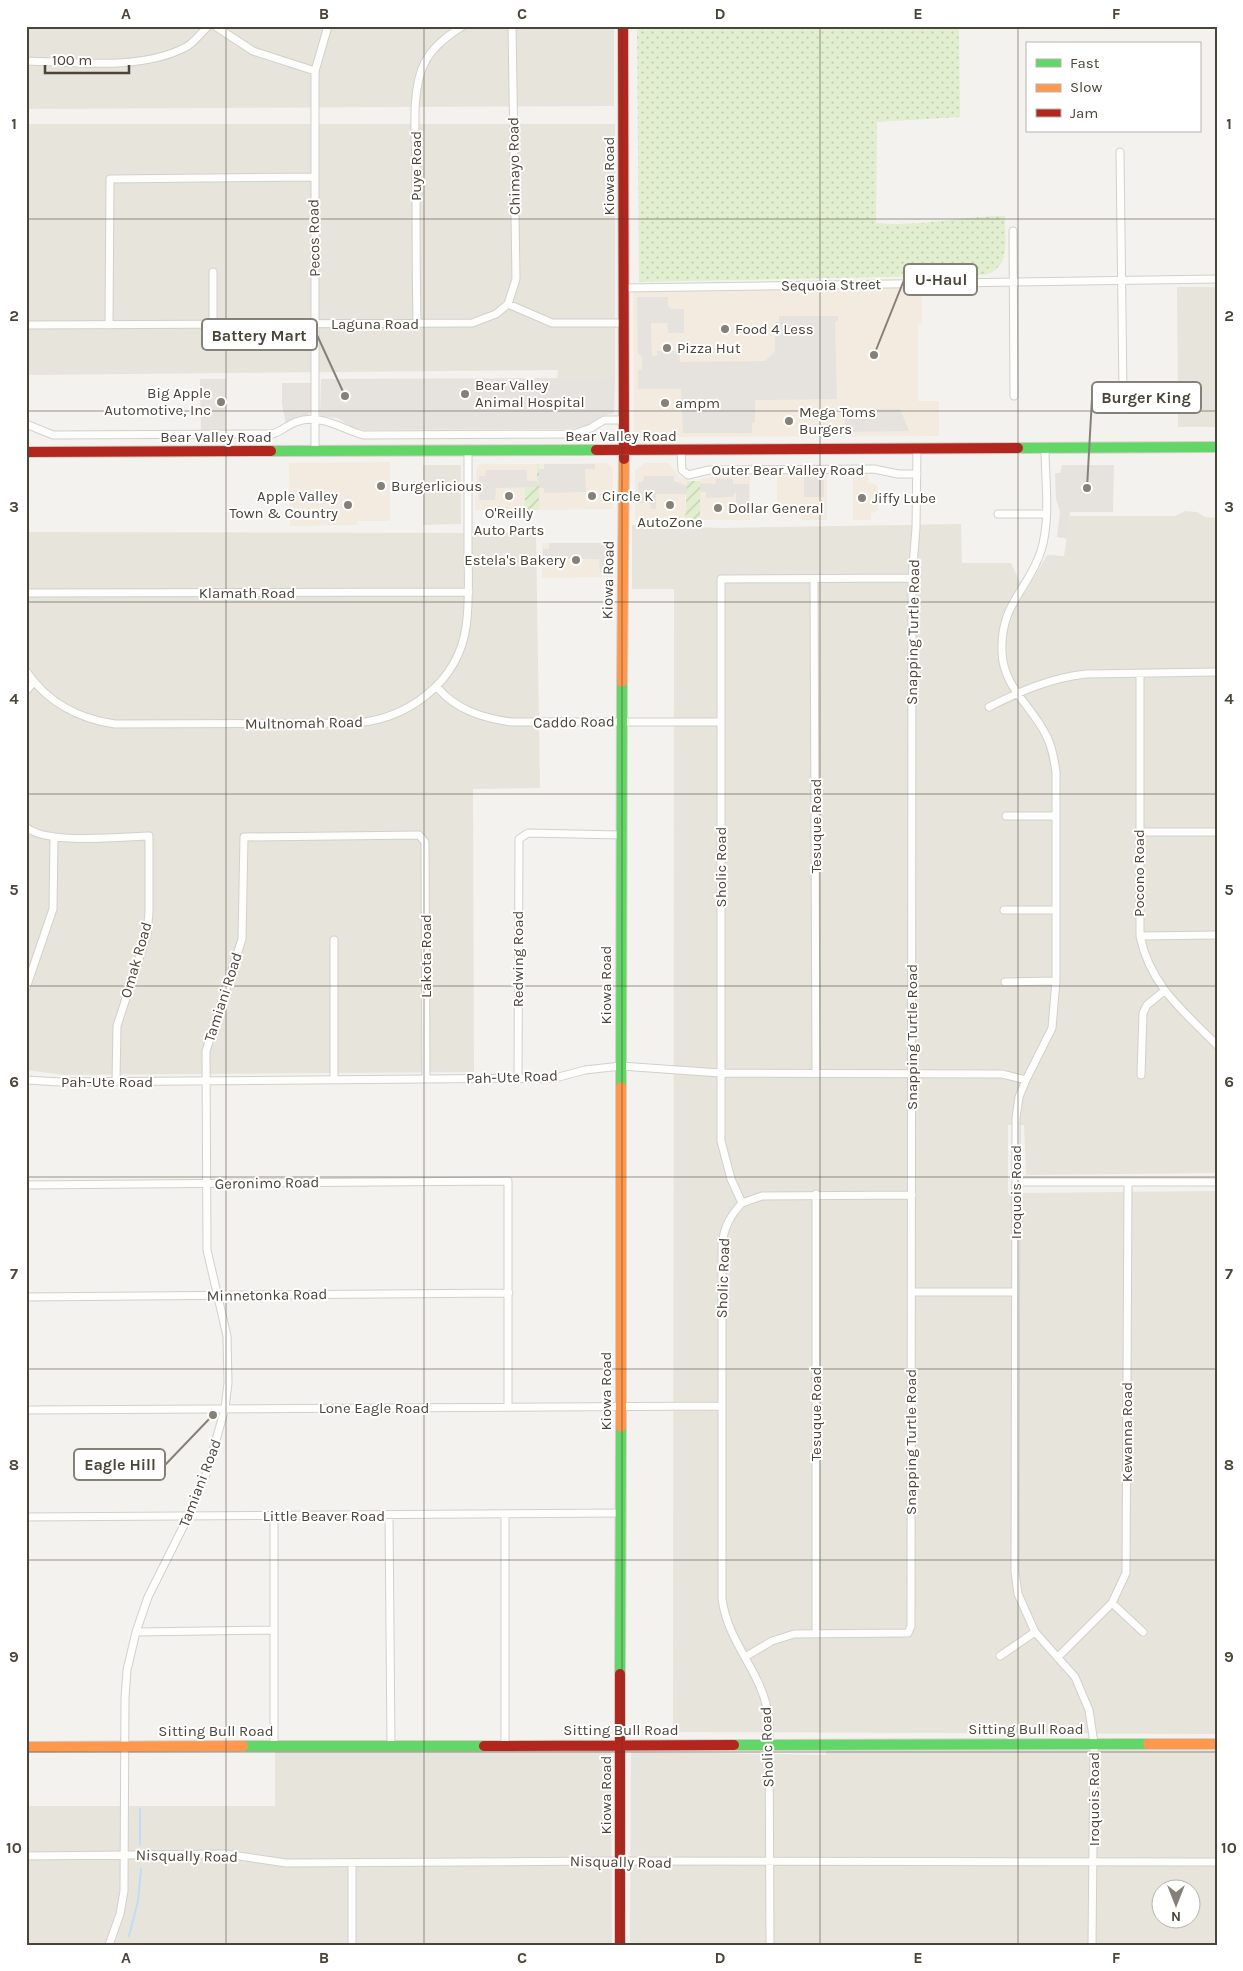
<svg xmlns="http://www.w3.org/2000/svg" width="1243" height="1971" viewBox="0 0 1243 1971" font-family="Karla,sans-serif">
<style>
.residential{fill:#e7e4dc;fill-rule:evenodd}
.commercial{fill:#f3ebdf}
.industrial{fill:#e6e2de}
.grass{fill:url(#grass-dots)}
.garden{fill:url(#garden-furrows)}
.parking{fill:#e6e3df}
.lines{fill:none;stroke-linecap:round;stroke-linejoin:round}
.stream{stroke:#c0ddf1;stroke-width:2}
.street-casing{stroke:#d2d0cb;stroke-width:9}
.fast-casing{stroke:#d3cfc5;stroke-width:12}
.slow-casing{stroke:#d3cfc5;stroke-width:12}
.jam-casing{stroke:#d3cfc5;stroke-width:12}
.street{stroke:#fdfdfc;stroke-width:7}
.fast{stroke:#63d668;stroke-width:10}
.slow{stroke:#ff974d;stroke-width:10}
.jam{stroke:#b3261e;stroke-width:10}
.grid{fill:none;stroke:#4b4439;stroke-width:1;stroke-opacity:0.55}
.poi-dot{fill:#868178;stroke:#fff;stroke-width:2}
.labels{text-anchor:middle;stroke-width:4;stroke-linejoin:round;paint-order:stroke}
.street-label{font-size:15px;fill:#4b4439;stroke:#fff}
.poi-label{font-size:15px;fill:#4b4439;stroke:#fff;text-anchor:start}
.leader{fill:none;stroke:#868178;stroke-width:2}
.callout-dot{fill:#868178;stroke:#fff;stroke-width:2}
.callout{fill:#fff;stroke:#868178;stroke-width:2}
.callout-label{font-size:16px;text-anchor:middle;font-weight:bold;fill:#4b4439}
.neatline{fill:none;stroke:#4b4439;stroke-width:2}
.grid-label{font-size:16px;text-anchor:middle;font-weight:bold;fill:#4b4439}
</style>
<defs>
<pattern id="grass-dots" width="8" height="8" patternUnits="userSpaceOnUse" patternTransform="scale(1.25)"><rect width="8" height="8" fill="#e1eecf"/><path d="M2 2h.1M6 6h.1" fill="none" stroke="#c3cdb2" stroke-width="1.8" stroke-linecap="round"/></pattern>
<pattern id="garden-furrows" width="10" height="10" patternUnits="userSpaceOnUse" patternTransform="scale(1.25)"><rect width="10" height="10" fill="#e1eecf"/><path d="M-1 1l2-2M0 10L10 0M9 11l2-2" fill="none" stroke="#c3cdb2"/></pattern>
</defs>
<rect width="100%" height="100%" fill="#f4f2ee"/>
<!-- residential -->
<path class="residential" d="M26,26H614V106L26,109Z
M26,124H615V378H557L558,370L26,375Z
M1177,287H1217V427H1178Z
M423,465H461V524L423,525Z
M1185,511L1197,512L1205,517L1217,518V1173L1026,1175L1024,1125H1008V1193L1217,1191V1734L673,1732L674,589H632V525L723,528L961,524L962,563H1011L1025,593L1047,555L1064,556L1070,516H1175Z
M26,532L536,533L540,788L473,789L474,1072L65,1075L26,1070Z
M1217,1749V1945H630L631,1752L826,1755V1751ZM1160,1888H1190V1918H1160Z
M275,1752H611L612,1945H26V1806H275Z"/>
<!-- commercial -->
<path class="commercial" d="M922,288V324H918V401H939V436L640,437L634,433L633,292Z
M390,462V521H358L357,525L290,526L289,463Z
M607,463L613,468V509L539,510V464Z
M645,463H669L679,477L688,480L685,497V520H635V470Z
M482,464H537V488H525V510H475L476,472L478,465Z
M868,473V483L875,484L878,487V510L871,514V520H853V474Z
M777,474H827V520H802L801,516H777Z
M717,476L750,477V520H700V479Z
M542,543H614V577L542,578Z"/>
<!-- industrial -->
<path class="industrial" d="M615,378L614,413L602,416L587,425L572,429L366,430L354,428L337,418L320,416L321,379Z
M200,379H226V430H201Z
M282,383H311V411L308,415L296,417L286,424L282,404Z"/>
<!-- grass -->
<path class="grass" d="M637,26H959L960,117L877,122L876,223C919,227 961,216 1005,216C1005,239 1012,272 981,275L639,282Z"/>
<!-- garden -->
<path class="garden" d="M537,464H539V510H525V488L537,487Z
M687,481H700V520H685Z"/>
<!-- parking -->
<path class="parking" d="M637,297H668V306L671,309H684V333H668L667,323H651L652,356H657V351H679L680,362L765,361L775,351V322H779V316H838V321L835,322L837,399L755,400V422L752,423V433H683L681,389H638V370H642V356L638,354Z
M587,398H607L606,412L591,420H583V404H587Z
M845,409H900L909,431L845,432Z
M544,464H595V469H585L586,492L544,493V488H539V469H544Z
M1062,465H1114L1113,512H1070L1068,539L1057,537L1060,512L1056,499L1055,473H1060Z
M486,470H527V481H537V487L496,488L495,500H483L479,499V476H485Z
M644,476H674V481L687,486V494H656V509H651L650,503H638V482H643Z
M804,476H824V497H804Z
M716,479H733V484H749V512H736V493H734V497L706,498V492H700V483L715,484Z
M549,543H614V573H600L599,559H542L543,549H549Z"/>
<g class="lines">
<!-- stream -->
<path class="stream" d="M140,1809V1844
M129,1936L138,1901L141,1869"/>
<defs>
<path id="street" d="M215,26L253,51L315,71
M26,61C76,62 140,71 186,47C194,43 201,33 208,26
M1120,152L1123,393
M1013,231L1014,396
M213,272V324
M625,288L1217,279
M508,304L516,279L512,26
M417,323C416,273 416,222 416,171C416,140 410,90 425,62C433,47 448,35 463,26
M26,325L472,323L496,314L508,304L552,323H625
M109,325L110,179L313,177
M26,424L53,435L272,434C281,432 287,425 296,422C320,413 342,429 363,435L574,434L591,428L604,420H624
M1045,448C1045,480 1051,519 1041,551C1028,591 1000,603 1002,652C1003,687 1032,706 1046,735C1052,746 1054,759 1056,772V981L1052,1028L1026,1080L1019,1097L1016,1118L1015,1572L1018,1594L1035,1632L1075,1677L1089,1710L1094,1743L1092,1945
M681,451L682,470L688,475L709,470L874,469L898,474H917
M315,452V71L328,26
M998,514H1045
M814,579L816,1073
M26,593L469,592
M26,671C47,702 79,719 115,724L357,723C409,718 458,682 466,627C470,601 468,574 468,547C468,515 468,484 468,452
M1140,674V936C1150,985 1183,1011 1217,1045
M437,687C456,710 483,718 511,722H720
M26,691L34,682
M989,707C1021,691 1050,678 1086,674L1217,672
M1006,816H1056
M26,827C46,845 121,837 149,836V912L147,934L117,1026L116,1082
M1139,832H1217
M1004,910H1056
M1140,936L1217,935
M334,940V1079
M1005,982L1056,981
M26,988L53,909L54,838
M1141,1075L1143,1013L1147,1005L1164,991
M518,1078L519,839L528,833L622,835
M26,1080L60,1082L555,1078L585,1070L621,1066L720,1073L1002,1074L1026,1080
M1016,1182H1217
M26,1185L508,1181V1407
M742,1203L762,1196L912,1195
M912,1292H1015
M26,1297L509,1293
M26,1410L721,1406
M389,1515L391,1746
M26,1517L622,1513
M1112,1603L1143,1632
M136,1632L274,1630
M816,1633V1194
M1000,1656L1035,1632
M745,1657L772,1641L794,1634L908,1633L911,1626L912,578L916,528L917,449
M1058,1657L1112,1603L1126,1573L1128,1182
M505,1745V1514
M274,1746V1516
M26,1856L226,1854L286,1863L614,1861L1217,1862
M352,1863V1945
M109,1945L120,1914L124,1891L125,1698L127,1670L136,1632L148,1597L184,1525L207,1472L225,1408L228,1383L227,1336L207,1250L206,1051L242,939L244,837L419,835L425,842L426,1079
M770,1945L769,1719C763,1671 729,1647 722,1599V1245C724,1227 730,1216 742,1203L731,1179L721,1141V579L912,578"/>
<path id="fast" d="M1018,448L1217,447
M271,451L596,450
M621,1087L622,682
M620,1674L621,1427
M734,1745L1148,1744
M243,1746H484"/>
<path id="slow" d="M622,682L624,459
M621,1427V1087
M1148,1744H1217
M26,1747L243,1746"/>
<path id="jam" d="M623,26L624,459
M596,450L1018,448
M26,452L271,451
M484,1746L734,1745
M620,1945V1674"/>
</defs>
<!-- street casing -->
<use href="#street" class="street-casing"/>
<!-- fast casing -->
<use href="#fast" class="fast-casing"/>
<!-- slow casing -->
<use href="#slow" class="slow-casing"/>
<!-- jam casing -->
<use href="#jam" class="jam-casing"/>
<!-- street -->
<use href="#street" class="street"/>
<!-- fast -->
<use href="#fast" class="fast"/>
<!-- slow -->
<use href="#slow" class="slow"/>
<!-- jam -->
<use href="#jam" class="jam"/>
</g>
<!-- grid -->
<path class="grid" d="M226,26V1945M424,26V1945M622,26V1945M820,26V1945M1018,26V1945M26,219H1217M26,411H1217M26,602H1217M26,794H1217M26,986H1217M26,1177H1217M26,1369H1217M26,1560H1217M26,1752H1217"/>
<!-- markers -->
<g class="poi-dot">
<circle cx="725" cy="329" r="5"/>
<circle cx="667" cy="348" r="5"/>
<circle cx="465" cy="394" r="5"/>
<circle cx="221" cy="402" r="5"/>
<circle cx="665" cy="403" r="5"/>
<circle cx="789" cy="421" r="5"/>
<circle cx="381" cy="486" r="5"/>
<circle cx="509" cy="496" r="5"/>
<circle cx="592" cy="496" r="5"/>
<circle cx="862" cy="498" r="5"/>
<circle cx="348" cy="505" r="5"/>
<circle cx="670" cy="505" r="5"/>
<circle cx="718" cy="508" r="5"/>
<circle cx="576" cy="560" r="5"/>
</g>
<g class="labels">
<!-- street labels -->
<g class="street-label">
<text transform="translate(416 166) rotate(-90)" y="5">Puye Road</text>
<text transform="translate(514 166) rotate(-91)" y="5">Chimayo Road</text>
<text transform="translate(609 176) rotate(-90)" y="5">Kiowa Road</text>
<text transform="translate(314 238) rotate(-91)" y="5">Pecos Road</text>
<text transform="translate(831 285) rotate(-1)" y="5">Sequoia Street</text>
<text x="375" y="329">Laguna Road</text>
<text x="621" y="441">Bear Valley Road</text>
<text x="216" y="442">Bear Valley Road</text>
<text x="788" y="475">Outer Bear Valley Road</text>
<text transform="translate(608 580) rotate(-89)" y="5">Kiowa Road</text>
<text x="247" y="598">Klamath Road</text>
<text transform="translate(913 632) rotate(-89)" y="5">Snapping Turtle Road</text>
<text transform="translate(574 722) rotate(-1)" y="5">Caddo Road</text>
<text transform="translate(304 723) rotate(-1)" y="5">Multnomah Road</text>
<text transform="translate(816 826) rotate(-90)" y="5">Tesuque Road</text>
<text transform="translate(721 867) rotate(-90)" y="5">Sholic Road</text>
<text transform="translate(1139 873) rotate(-90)" y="5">Pocono Road</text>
<text transform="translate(426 956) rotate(-90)" y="5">Lakota Road</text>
<text transform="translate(518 959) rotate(-90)" y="5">Redwing Road</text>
<text transform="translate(136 960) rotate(-74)" y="5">Omak Road</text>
<text transform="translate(606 985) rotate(-90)" y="5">Kiowa Road</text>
<text transform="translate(223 997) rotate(-72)" y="5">Tamiani Road</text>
<text transform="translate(912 1037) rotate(-90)" y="5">Snapping Turtle Road</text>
<text transform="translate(512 1077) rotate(-2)" y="5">Pah-Ute Road</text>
<text x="107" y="1087">Pah-Ute Road</text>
<text transform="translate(267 1183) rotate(-1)" y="5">Geronimo Road</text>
<text transform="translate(1016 1192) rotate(-90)" y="5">Iroquois Road</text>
<text transform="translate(723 1278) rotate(-88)" y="5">Sholic Road</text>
<text transform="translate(267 1295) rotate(-1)" y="5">Minnetonka Road</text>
<text transform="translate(606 1391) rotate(-90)" y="5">Kiowa Road</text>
<text x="374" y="1413">Lone Eagle Road</text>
<text transform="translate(816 1414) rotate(-90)" y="5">Tesuque Road</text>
<text transform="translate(1127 1432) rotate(-90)" y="5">Kewanna Road</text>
<text transform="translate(911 1442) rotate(-90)" y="5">Snapping Turtle Road</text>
<text transform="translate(200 1483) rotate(-69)" y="5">Tamiani Road</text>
<text x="324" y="1521">Little Beaver Road</text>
<text x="1026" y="1734">Sitting Bull Road</text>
<text x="621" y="1735">Sitting Bull Road</text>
<text x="216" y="1736">Sitting Bull Road</text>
<text transform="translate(767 1747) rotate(-92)" y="5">Sholic Road</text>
<text transform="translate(606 1795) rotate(-90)" y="5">Kiowa Road</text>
<text transform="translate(1094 1799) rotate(-90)" y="5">Iroquois Road</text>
<text transform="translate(187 1856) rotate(1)" y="5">Nisqually Road</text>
<text transform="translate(621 1862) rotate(1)" y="5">Nisqually Road</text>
</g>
<!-- poi labels -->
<g class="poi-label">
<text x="735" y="334">Food 4 Less</text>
<text x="677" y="353">Pizza Hut</text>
<text x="475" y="390">Bear Valley<tspan x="475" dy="17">Animal Hospital</tspan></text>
<text x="211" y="398" text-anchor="end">Big Apple<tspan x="211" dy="17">Automotive, Inc</tspan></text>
<text x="675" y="408">ampm</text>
<text x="799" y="417">Mega Toms<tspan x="799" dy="17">Burgers</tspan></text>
<text x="391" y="491">Burgerlicious</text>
<text x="338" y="501" text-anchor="end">Apple Valley<tspan x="338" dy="17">Town &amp; Country</tspan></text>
<text x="602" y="501">Circle K</text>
<text x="872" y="503">Jiffy Lube</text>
<text x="728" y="513">Dollar General</text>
<text x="509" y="518" text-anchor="middle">O'Reilly<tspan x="509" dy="17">Auto Parts</tspan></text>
<text x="670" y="527" text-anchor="middle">AutoZone</text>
<text x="566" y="565" text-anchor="end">Estela's Bakery</text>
</g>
</g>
<!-- callouts -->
<path class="leader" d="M874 355L904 280M345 396L317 335M1087 488L1092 398M213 1415L165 1465"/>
<g class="callout-dot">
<circle cx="874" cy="355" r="5"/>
<circle cx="345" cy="396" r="5"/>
<circle cx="1087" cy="488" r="5"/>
<circle cx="213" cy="1415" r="5"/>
</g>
<g class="callout">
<rect x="904" y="264" width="73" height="31" rx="5"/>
<rect x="202" y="319" width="115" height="31" rx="5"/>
<rect x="1092" y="382" width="109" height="31" rx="5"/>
<rect x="74" y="1449" width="91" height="31" rx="5"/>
</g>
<g class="callout-label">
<text x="941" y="285">U-Haul</text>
<text x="259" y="341">Battery Mart</text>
<text x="1146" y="403">Burger King</text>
<text x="120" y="1470">Eagle Hill</text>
</g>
<!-- border -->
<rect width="1243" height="1971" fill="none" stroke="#ffffff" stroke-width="55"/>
<!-- legend -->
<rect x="1026" y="42" width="175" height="90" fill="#ffffff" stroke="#b7b4b0"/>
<rect x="1036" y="59" width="25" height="8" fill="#63d668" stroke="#b7b4b0"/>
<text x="1070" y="68" font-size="15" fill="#4b4439">Fast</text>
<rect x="1036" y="84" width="25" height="8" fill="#ff974d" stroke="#b7b4b0"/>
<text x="1070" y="92" font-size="15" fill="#4b4439">Slow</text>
<rect x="1036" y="109" width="25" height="8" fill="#b3261e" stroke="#b7b4b0"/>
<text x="1070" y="118" font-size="15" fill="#4b4439">Jam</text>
<!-- north arrow -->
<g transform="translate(1176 1904) rotate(180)"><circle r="24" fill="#ffffff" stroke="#b7b4b0"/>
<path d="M0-4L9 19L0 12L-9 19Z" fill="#868178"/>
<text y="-8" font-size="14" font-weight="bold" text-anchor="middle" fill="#4b4439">N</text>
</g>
<!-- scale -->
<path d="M45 65v8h84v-8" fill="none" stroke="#4b4439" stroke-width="2.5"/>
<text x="52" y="65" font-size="15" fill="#4b4439" stroke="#ffffff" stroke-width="4" paint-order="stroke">100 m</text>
<rect x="28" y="28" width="1188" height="1916" class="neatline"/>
<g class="grid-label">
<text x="126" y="19">A</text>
<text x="324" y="19">B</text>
<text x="522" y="19">C</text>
<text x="720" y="19">D</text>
<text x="918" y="19">E</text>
<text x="1116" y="19">F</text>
<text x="14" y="129">1</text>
<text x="1229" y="129">1</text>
<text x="14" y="321">2</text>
<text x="1229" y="321">2</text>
<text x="14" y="512">3</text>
<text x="1229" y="512">3</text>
<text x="14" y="704">4</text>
<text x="1229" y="704">4</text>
<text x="14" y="895">5</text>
<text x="1229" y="895">5</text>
<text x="14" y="1087">6</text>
<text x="1229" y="1087">6</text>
<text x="14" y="1279">7</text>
<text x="1229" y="1279">7</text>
<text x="14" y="1470">8</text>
<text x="1229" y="1470">8</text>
<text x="14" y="1662">9</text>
<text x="1229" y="1662">9</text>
<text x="14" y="1853">10</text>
<text x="1229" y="1853">10</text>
<text x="126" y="1963">A</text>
<text x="324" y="1963">B</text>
<text x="522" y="1963">C</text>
<text x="720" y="1963">D</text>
<text x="918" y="1963">E</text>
<text x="1116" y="1963">F</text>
</g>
</svg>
